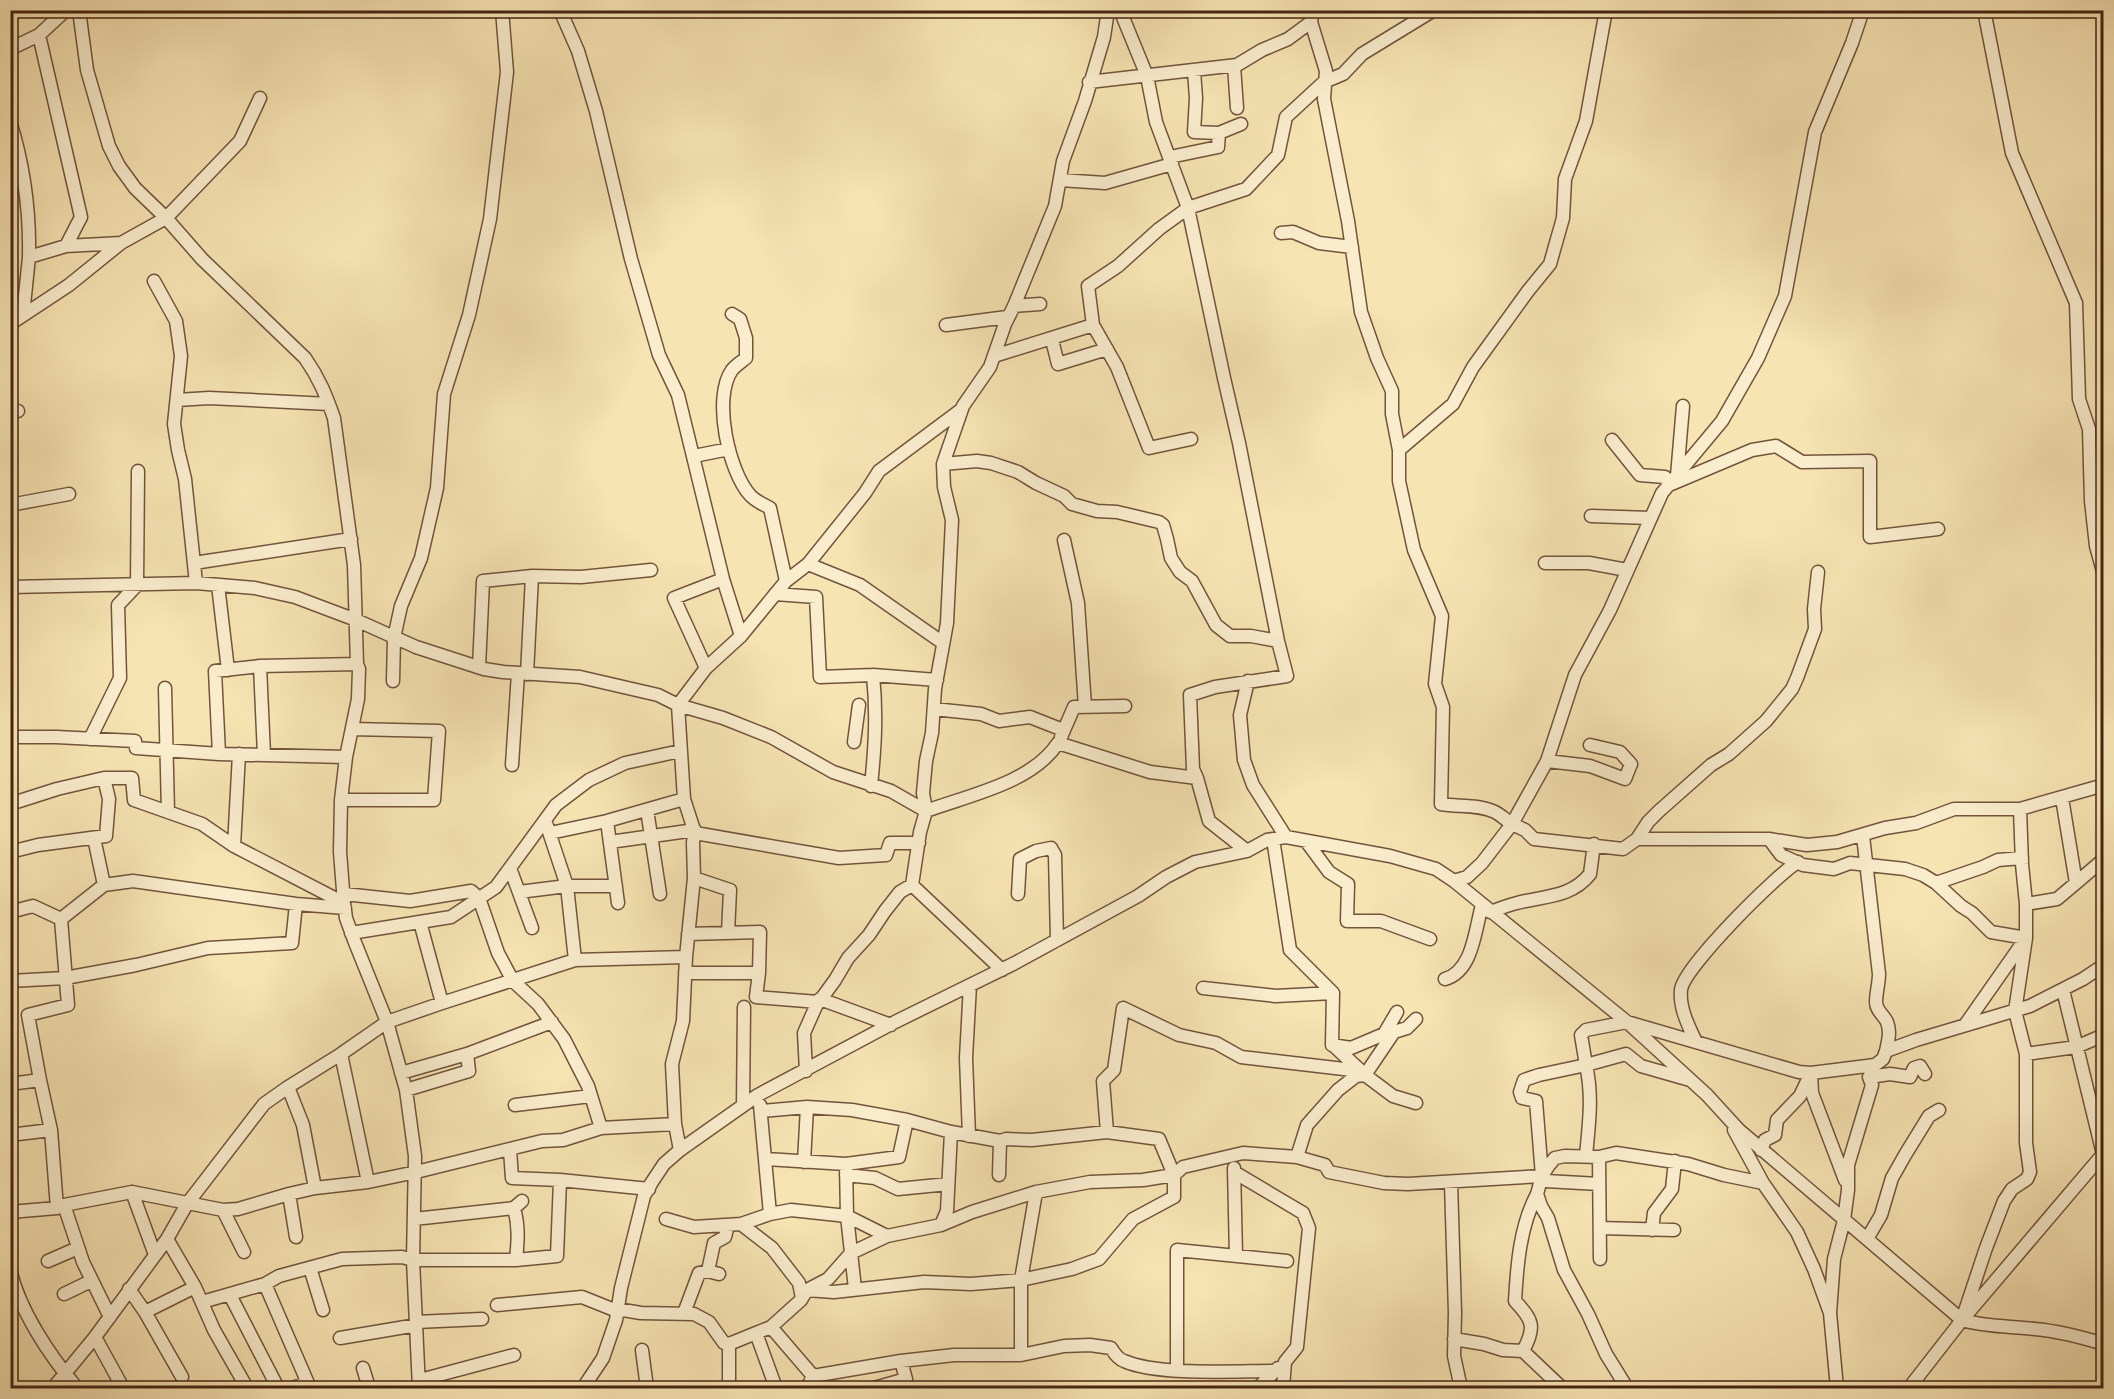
<svg xmlns="http://www.w3.org/2000/svg" width="2114" height="1399" viewBox="0 0 2114 1399" font-family="'Libre Bodoni',serif">
<style>
.lines{fill:none;stroke-linecap:round;stroke-linejoin:round}
.minor-casing{stroke:#72543b;stroke-width:15}
.minor{stroke:#faedce;stroke-width:12}
</style>
<rect width="100%" height="100%" fill="#f7e4b3"/>
<filter id="stains"><feTurbulence type="fractalNoise" baseFrequency=".00333" numOctaves="4"/><feColorMatrix values="0 0 0 0 .2 0 0 0 0 .09 0 0 0 0 .02 0 0 0 .5 -.17"/></filter>
<radialGradient id="worn" r=".72"><stop offset=".6" stop-color="#630" stop-opacity="0"/><stop offset="1" stop-color="#630" stop-opacity=".3"/></radialGradient>
<g class="lines">
<defs>
<path id="minor" d="M79,10L87,70L109,146L119,166L135,188L166,218L202,259L305,358C319,378 326,395 334,418L354,565L357,664L359,669L358,699L346,757L341,800L340,852L344,903L346,918L354,940L387,1022L406,1090L415,1156L413,1260L419,1388
M560,10L578,51L596,111L631,259L659,355L678,395L723,579L741,636
M1120,10L1147,76L1156,122L1188,208L1224,378L1239,443L1278,641L1287,676L1215,687L1190,695L1193,769L1197,778
M1313,10L1311,22L1326,71L1324,99L1348,221L1361,312L1377,358L1392,391V414L1399,450
M1606,10L1586,121L1565,179L1563,218L1550,264L1528,291L1473,367L1453,404L1399,450V481L1414,550L1442,616L1435,684L1443,707L1441,804C1458,807 1479,804 1495,812C1501,815 1507,821 1512,824L1547,761L1575,675L1610,610L1662,493L1722,421L1758,358L1785,296L1815,132L1852,43L1863,10
M1984,10L2012,153L2076,303L2079,399L2089,429L2091,501L2096,546L2104,575
M39,35L81,217L66,246
M10,49L39,35L66,10
M1234,66L1237,108
M1194,71L1196,98L1194,132L1219,133L1241,124
M1089,82L1237,65L1262,50L1288,39L1311,22
M10,121C24,166 30,210 29,257
M1170,157L1218,147L1219,133
M1060,180L1105,183L1172,164
M1281,233L1293,232L1319,243L1352,247
M154,281L176,321L181,356L174,424L178,450L185,479L196,583
M1014,306L1040,304
M732,314L740,319L746,338V358C741,362 735,366 732,370C712,398 729,472 750,495C755,501 763,504 770,508L786,581
M23,315L29,257L66,246L121,243
M10,324L69,285L121,243L166,218L240,141L260,98
M946,325L1007,317
M1093,325L1088,286L1118,266L1159,229L1188,208L1246,189L1278,155L1286,117L1324,82L1343,74L1362,54L1434,10
M1052,340L1058,364L1107,349
M994,356L1093,325L1117,367L1149,448L1191,439
M177,400L209,398L329,404
M10,412L18,411
M1612,440L1640,475L1665,477L1669,485L1752,450L1776,446L1802,462L1870,461V537L1938,529
M694,456L729,449
M943,464L977,461L991,463L1018,472L1036,483L1064,496L1072,504L1097,511L1117,512L1159,522L1163,525L1167,539L1171,558L1180,572L1192,581L1216,625L1230,636H1251L1278,641
M1677,476L1683,406
M10,505L69,494
M1591,516L1650,518
M1064,540L1078,603L1085,707
M194,563L351,539
M1545,563H1589L1627,570
M808,564L860,585L943,643
M218,585L228,670
M10,587L196,583L255,588L295,597L356,620L416,647L484,669L503,672L580,677L658,695L678,705L723,718L771,737L833,772L891,791L926,811C969,795 1032,783 1058,743L1150,772L1197,778L1209,821L1247,851
M775,594L816,597L820,677L873,675L937,680
M260,666L264,755
M479,667L483,581L532,576
M706,668L674,598L723,579
M527,674L532,576L581,577L651,570
M393,681L394,638L401,606L421,558L437,488L444,394L469,315L490,219L507,72L502,10
M1248,681L1240,715L1244,760L1253,785L1286,837
M165,688L168,812
M934,709L981,714L999,721L1030,717L1063,730
M10,737H56L135,741L136,748L219,754L346,757
M1061,737L1074,707L1125,706
M90,739L120,678L118,605L137,585L138,471
M854,742L859,705
M219,754L215,671L260,666L357,664
M1547,761L1590,766L1625,779L1631,764L1620,752L1590,745
M512,765L518,673
M871,786C875,747 877,714 873,675
M341,800H434L439,731L352,729
M10,804L57,789L104,778H132L134,800L202,824L234,846L344,903
M2020,809L2022,864L2026,904
M647,810L660,894
M545,820L567,886L575,960
M607,821L618,903
M550,833L607,821L684,799
M695,833L839,858L886,855L890,843H919
M1863,836L1879,974C1879,983 1876,993 1876,1002C1876,1011 1884,1015 1887,1022C1891,1032 1888,1041 1886,1051
M94,838L104,885
M1273,839L1290,950L1333,993L1332,1045L1351,1048L1384,1034L1397,1012
M1637,839L1648,822L1659,811L1711,765L1729,754L1766,721L1792,689L1797,678L1815,629L1814,609L1818,572
M1769,839L1781,855L1803,865L1834,869L1850,863L1905,869L1923,875L1936,883L1961,906L1972,913L1991,932L2026,938L2015,1011L2026,1054
M1306,841L1329,872L1348,884L1347,921H1381L1430,939
M610,842L695,830
M234,846L239,754
M10,852L38,845L106,836L109,799L104,778
M510,868L532,928
M694,878L730,890L728,933
M1454,881L1467,877L1482,863L1512,824L1525,830L1534,839L1623,849L1637,839H1769L1807,845L1837,842L1885,828L1916,823L1954,809H2020L2104,785
M1936,883L1983,867L1998,860L2022,858
M2076,883L2104,859
M912,885L1002,970
M519,892L567,886H616
M344,894L410,901L471,891L479,898L498,953L513,981L538,1004L564,1039L588,1086L601,1128
M1018,894L1020,859L1036,851L1051,848L1055,855L1057,940
M10,912L33,906L61,919L104,885L133,881L296,904L345,908
M1490,912C1499,909 1508,905 1517,903C1543,896 1571,898 1590,874L1594,844
M420,922L442,1003
M351,933L451,917L496,887L556,805L589,780L625,763L680,751
M688,934L760,932L759,973L756,997L818,1002
M685,973H759
M1445,979C1473,971 1475,930 1482,905
M10,981L65,978L136,965L208,948L292,943L296,904
M1203,988L1276,996L1333,993
M2063,990L2103,1154
M820,999L891,1025
M1416,1019L1407,1028L1394,1032L1365,1075L1393,1096L1416,1103
M1965,1025L2026,938V904L2057,899L2076,883L2062,798
M1696,1042C1689,1027 1679,1008 1681,990C1683,968 1777,874 1798,862
M1333,1045L1362,1072
M341,1054L368,1182
M806,1071L804,1033L816,1006L835,980L848,958L869,935L885,911L900,892L912,885L920,832L926,811L923,793L926,761L932,733L935,689L947,623L952,520L944,487L943,464L963,406L990,367L1005,324L1014,306L1055,206L1063,161L1085,101L1104,37L1108,10
M401,1073L467,1054L552,1022
M40,1080L28,1015L68,1005L61,919
M10,1084L40,1080L51,1130L57,1208L64,1205L132,1192L223,1210L238,1209L289,1194L315,1188L368,1182L416,1172L542,1141L563,1140L601,1128L675,1124
M288,1087L303,1125L315,1188
M406,1090L469,1071L467,1054
M515,1105L591,1096
M743,1105L744,1007
M760,1105L770,1214
M761,1111L807,1107L852,1110L907,1120L951,1132L1000,1141L1006,1139L1032,1140L1107,1132L1159,1139L1174,1175L1183,1167L1243,1153L1297,1157L1325,1165L1329,1172L1384,1183L1408,1184L1542,1176L1536,1101L1522,1098L1520,1092L1524,1080L1539,1075L1586,1065L1581,1035L1586,1030L1627,1022L1799,1072L1811,1073L1875,1065L1883,1059L1886,1051L1916,1040L2030,1006L2083,979L2104,965
M1734,1130L1763,1183L1797,1232L1814,1269L1830,1313L1837,1388
M1107,1132L1103,1081L1114,1070L1123,1008L1179,1035L1216,1043L1241,1057L1361,1071
M10,1135L51,1130
M969,1136L966,1058L970,985
M510,1150L512,1178L560,1180L649,1189
M680,1150L675,1124L672,1064L683,1021L686,957L694,878L693,842L695,833L684,799L678,705L706,668L741,636L786,581L808,564L865,493L879,471L962,409
M1761,1150L1765,1140L1775,1135L1777,1120L1800,1096L1811,1073L1812,1093L1845,1180
M1586,1156C1589,1123 1593,1097 1586,1065L1626,1054L1641,1066L1690,1080
M1297,1157L1307,1125L1338,1090L1356,1076L1365,1075
M1599,1157L1600,1259
M766,1159L846,1164L899,1157L907,1120
M804,1162L807,1107
M846,1164L847,1216L855,1289
M1234,1168L1236,1256
M1234,1172L1303,1213L1309,1228L1297,1347L1285,1362L1283,1388
M846,1175L875,1178L898,1189L948,1184
M999,1175L1000,1141
M1542,1176L1546,1181L1599,1184
M1451,1183L1455,1313L1454,1356L1461,1388
M132,1192L155,1255
M289,1194L296,1237
M64,1205L83,1262L110,1317
M514,1208C519,1226 518,1241 516,1260
M223,1210L244,1252
M10,1212L57,1208
M414,1219L514,1208L522,1201
M666,1219L694,1227L741,1224L770,1214L791,1210L847,1216L887,1236L941,1225L972,1212L1036,1192L1090,1182L1143,1180L1174,1175V1197L1133,1219L1099,1259L1072,1269L1021,1280L971,1284L924,1282L834,1292L807,1290
M741,1224L772,1248L799,1283L802,1298
M941,1225L947,1211L951,1132
M1600,1228L1674,1230
M1652,1230L1654,1213L1672,1189L1675,1161
M167,1239L195,1287L214,1330L247,1388
M1867,1239L1881,1215L1892,1178L1905,1155L1929,1116L1939,1110
M48,1261L78,1248
M310,1268L323,1310
M10,1269C19,1310 50,1356 77,1388
M708,1271L714,1243L725,1237L728,1225
M265,1284L310,1388
M129,1289L145,1312L195,1287
M64,1294L91,1281
M230,1295L278,1388
M202,1302L265,1284L279,1276L342,1259L402,1257L413,1260H516L557,1256L560,1180
M497,1305L582,1297L617,1311
M617,1309L641,1313L694,1314L709,1322L724,1343L729,1344L756,1333L776,1388
M145,1312L182,1377
M684,1313L699,1273L708,1271L719,1274
M1830,1313L1834,1259L1844,1220L1848,1190V1165L1872,1085L1869,1077L1890,1074L1910,1077L1914,1068L1920,1066L1925,1074
M1962,1320C1986,1327 2010,1326 2035,1329C2058,1331 2081,1337 2104,1344
M416,1322L482,1319
M771,1327L813,1376
M756,1333L771,1327L801,1300L807,1290L828,1279L851,1253L887,1236
M95,1337L123,1388
M340,1338L417,1325
M1454,1339L1484,1344L1503,1350L1523,1351L1562,1388
M729,1344V1383
M642,1350L647,1388
M1523,1351C1536,1327 1533,1320 1515,1301C1517,1265 1520,1226 1537,1194
M1021,1355V1280L1036,1192
M363,1368L369,1388
M1177,1370V1250L1287,1261
M420,1380L514,1355
M53,1388L95,1337L167,1239L187,1204L264,1104L288,1087L341,1054L387,1022L442,1003L575,960L686,957
M292,1388L307,1383
M583,1388L603,1358L616,1320L621,1288L644,1196L652,1182L664,1164L680,1150L758,1095L895,1022L1015,963L1138,896L1166,877L1195,862L1247,851L1267,840L1286,837L1390,856L1436,869L1454,881L1627,1022L1707,1095L1739,1130L1962,1320L1986,1248L2004,1201L2012,1189L2027,1179L2030,1172L2026,1143V1054L2076,1047L2104,1035
M807,1388L813,1376L901,1361L954,1355H1021L1064,1346L1090,1345L1111,1348C1114,1353 1118,1359 1124,1361C1159,1376 1235,1371 1275,1371
M874,1388L906,1379L901,1361
M1258,1388L1278,1368
M1627,1388L1606,1354L1588,1314L1564,1270L1548,1218L1541,1206L1537,1194L1542,1176L1549,1165L1555,1158L1565,1156L1599,1157L1616,1153L1688,1164L1724,1175L1763,1183
M1909,1388L1962,1320L2104,1153"/>
</defs>
<!-- minor casing -->
<use href="#minor" class="minor-casing"/>
<!-- minor -->
<use href="#minor" class="minor"/>
</g>
<!-- margin -->
<rect width="2114" height="1399" fill="none" stroke="#f7e4b3" stroke-width="36"/>
<rect x="12" y="12" width="2090" height="1375" fill="none" stroke="#462413" stroke-width="3"/>
<rect x="18" y="18" width="2078" height="1363" fill="none" stroke="#462413" stroke-width="1.5"/>
<rect width="100%" height="100%" filter="url(#stains)"/>
<rect width="100%" height="100%" fill="url(#worn)"/>
</svg>
